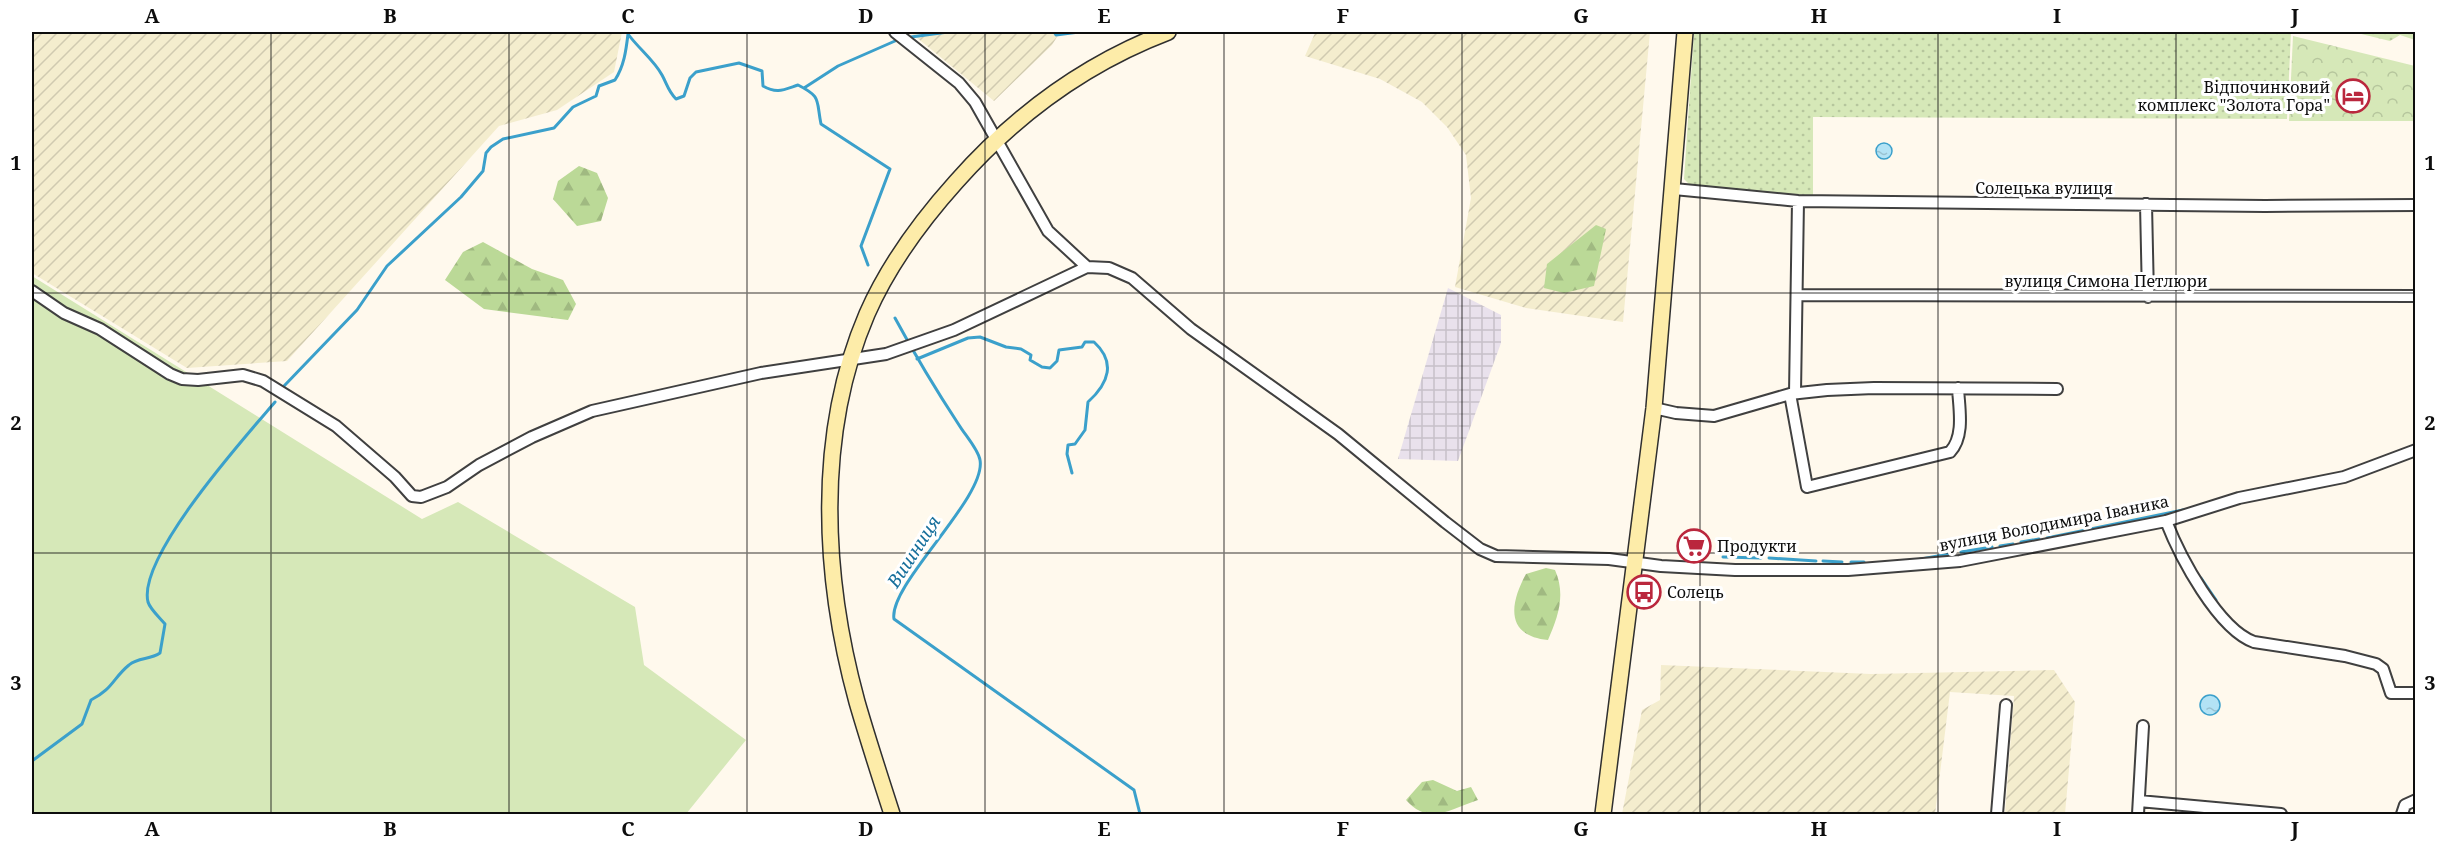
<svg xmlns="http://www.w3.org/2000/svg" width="2447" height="846" viewBox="0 0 2447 846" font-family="'Noto Serif',serif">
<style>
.industrial{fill:url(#industrial-grid)}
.farmland{fill:url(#farmland-furrows)}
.grass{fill:url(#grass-dots)}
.forest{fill:url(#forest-firs)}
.park{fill:url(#park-crowns)}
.garden{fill:#d6e8b8}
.water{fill:url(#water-ripples);stroke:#3ba0cb;stroke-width:1.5}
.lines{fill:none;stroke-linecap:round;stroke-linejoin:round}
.stream{stroke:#3ba0cb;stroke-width:3}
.minor-casing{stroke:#404040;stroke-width:14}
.secondary-casing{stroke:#2f2f2f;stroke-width:18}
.minor{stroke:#fff;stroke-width:10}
.secondary{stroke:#fdeca9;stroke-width:15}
.grid{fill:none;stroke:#0d0d0d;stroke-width:1.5;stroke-opacity:0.55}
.labels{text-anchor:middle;stroke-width:6;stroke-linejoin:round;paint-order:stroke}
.poi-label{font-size:16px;fill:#0d0d0d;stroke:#fff;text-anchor:start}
.street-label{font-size:16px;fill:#0d0d0d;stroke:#fff}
.water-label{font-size:18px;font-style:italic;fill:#18709c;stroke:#fff}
.neatline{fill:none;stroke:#0d0d0d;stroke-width:2}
.grid-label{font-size:20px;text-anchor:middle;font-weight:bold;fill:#0d0d0d}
</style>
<defs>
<pattern id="industrial-grid" width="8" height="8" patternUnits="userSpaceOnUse" patternTransform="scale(1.5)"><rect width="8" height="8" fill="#e9e1ec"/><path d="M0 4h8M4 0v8" fill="none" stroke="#c7c0c9"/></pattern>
<pattern id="farmland-furrows" width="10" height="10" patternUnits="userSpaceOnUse" patternTransform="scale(1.5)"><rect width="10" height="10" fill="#f4edce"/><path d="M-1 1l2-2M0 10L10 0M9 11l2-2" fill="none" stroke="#d0cab0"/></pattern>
<pattern id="grass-dots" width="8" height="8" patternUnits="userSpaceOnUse" patternTransform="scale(1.5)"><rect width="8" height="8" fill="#d6e8b8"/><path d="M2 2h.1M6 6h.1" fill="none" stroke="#b6c69d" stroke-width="1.8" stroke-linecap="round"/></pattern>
<pattern id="forest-firs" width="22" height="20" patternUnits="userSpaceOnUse" patternTransform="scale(1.5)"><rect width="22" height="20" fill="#bbd997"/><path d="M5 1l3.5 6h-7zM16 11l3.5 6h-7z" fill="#a0b981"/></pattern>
<pattern id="park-crowns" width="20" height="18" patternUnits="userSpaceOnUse" patternTransform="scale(1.5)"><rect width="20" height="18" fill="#d6e8b8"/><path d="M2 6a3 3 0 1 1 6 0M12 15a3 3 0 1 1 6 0" fill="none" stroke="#b6c69d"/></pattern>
<pattern id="water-ripples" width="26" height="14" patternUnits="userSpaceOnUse" patternTransform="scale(1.5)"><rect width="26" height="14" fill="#b3e3f5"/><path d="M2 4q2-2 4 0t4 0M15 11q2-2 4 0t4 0" fill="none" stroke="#99c2d1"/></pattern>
</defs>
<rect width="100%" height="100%" fill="#fff9ed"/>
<!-- industrial -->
<path class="industrial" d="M1448,288L1501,315V343L1458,461L1398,459Z"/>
<!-- farmland -->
<path class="farmland" d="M32,32H622L614,72L557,110L499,126L287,361L187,368L32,273Z
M910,32H1060L1052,45L994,101Z
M1322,32H1650L1623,322L1526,308L1455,287L1471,198L1466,155L1447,127L1422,102L1380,79L1305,56L1315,33Z
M1661,665L1871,674L2054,670L2075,702L2065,814H2005L2014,696L1950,692L1935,814H1622L1642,710L1660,700Z"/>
<!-- grass -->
<path class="grass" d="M1694,32H2291L2287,119L1813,117V197L1690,185L1684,179Z
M2353,32H2415V46V40L2400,35L2390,41Z"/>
<!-- forest -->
<path class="forest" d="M579,166L597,173L608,198L601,221L577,226L553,199L558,181Z
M1596,225L1606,229L1594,286L1564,293L1544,288L1547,264Z
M483,242L532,269L563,280L576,304L568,320L484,309L445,280L463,252Z
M1546,568L1555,570C1566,595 1558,617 1548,640C1506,636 1509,605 1526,574Z
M1433,780L1457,791L1471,787L1478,800C1450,809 1429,826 1406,800L1422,782Z"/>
<!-- park -->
<path class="park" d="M2293,36L2415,66V121H2289Z"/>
<!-- garden -->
<path class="garden" d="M32,276L422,519L458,502L635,607L644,665L746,740L686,814H32Z"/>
<!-- water -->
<path class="water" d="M1876 151a8 8 0 1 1 16 0a8 8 0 1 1-16 0Z
M2200 705a10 10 0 1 1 20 0a10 10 0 1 1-20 0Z"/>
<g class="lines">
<!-- stream -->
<path class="stream" d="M629,32L628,34C638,48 654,60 662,75C667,84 668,91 676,99L684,96L690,78L696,72L739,63L762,71L763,86C777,94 783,90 798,85C822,97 816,100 821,124L890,169L861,246L868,265
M1054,32L1056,35L1079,32
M911,37L948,32
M804,88L838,66L895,41
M895,318C915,355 936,390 959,425C965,435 978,449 980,460C987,497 888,585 894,619L1134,790L1140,814
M917,359L968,338L980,337L1006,347L1021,349L1031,355L1030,360L1042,367L1050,368L1057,361L1059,350L1082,347L1085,342H1094C1116,362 1109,383 1088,402L1085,430L1075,444L1068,445L1067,454L1072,473
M284,386L357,310L387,266L461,197L483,171L486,153L491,147L503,139L554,128L573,107L596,96L599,86L615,80C624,66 626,51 628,34
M2047,538L2183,510
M2021,542L2039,539
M2000,546L2013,544
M1961,552L1992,547
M1723,557L1761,558
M1769,558L1816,561
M1916,560L1954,553
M1823,561L1842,562
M1851,562H1864
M2201,578L2216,600
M32,761L82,724L91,700C113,689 113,678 129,665C138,657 150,660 160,653L165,624C160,618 150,609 148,602C137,557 246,436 275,402"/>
<defs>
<path id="minor" d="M895,32L959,83L975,102L1048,231L1087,267
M1674,189L1798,201L2265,206L2416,205
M2146,204L2148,297
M32,291L64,313L100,329L170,374L182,379L198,380L243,375L263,381L336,426L395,477L412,496L421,497L447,487L479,465L532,437L592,411L761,373L886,354L954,330L1087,267L1109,268L1132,278L1191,329L1338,434L1445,522L1480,549L1496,556L1609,559L1661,566L1735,570H1848L1960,561L2166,521L2239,498L2344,477L2416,450
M1797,295L2416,296
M1795,393L1798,201
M1790,394L1807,487L1950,452C1965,436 1959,408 1958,388
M1654,408L1676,413L1714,416L1790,394L1827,390L1874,388L2057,389
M2166,521C2180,557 2218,629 2254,642L2345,656L2376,664L2383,669L2391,693H2416
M2139,801L2281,814
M1997,814L2006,705
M2138,814L2143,726
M2402,814L2405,805L2416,800"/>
<path id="secondary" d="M892,814C880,777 868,740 857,702C823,578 815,435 867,314C888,266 921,221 956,182C1016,114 1084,64 1168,32
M1603,814L1654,408L1685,32"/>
</defs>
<!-- minor casing -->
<use href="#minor" class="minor-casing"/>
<!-- secondary casing -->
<use href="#secondary" class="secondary-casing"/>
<!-- minor -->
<use href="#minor" class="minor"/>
<!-- secondary -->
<use href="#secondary" class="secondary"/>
</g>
<!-- grid -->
<path class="grid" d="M271,32V814M509,32V814M747,32V814M985,32V814M1224,32V814M1462,32V814M1700,32V814M1938,32V814M2176,32V814M32,293H2416M32,553H2416"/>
<!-- icons -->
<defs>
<symbol id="hotel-ring" viewBox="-11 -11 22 22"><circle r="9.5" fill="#fff" stroke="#ba273d" stroke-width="1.5"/><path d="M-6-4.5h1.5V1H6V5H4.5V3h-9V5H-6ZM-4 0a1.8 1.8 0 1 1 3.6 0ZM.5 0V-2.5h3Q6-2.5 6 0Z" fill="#ba273d"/></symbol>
<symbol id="supermarket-ring" viewBox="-11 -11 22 22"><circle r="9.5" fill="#fff" stroke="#ba273d" stroke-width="1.5"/><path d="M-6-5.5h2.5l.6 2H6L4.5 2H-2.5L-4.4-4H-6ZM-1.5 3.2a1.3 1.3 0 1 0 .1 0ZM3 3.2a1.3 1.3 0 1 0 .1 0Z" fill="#ba273d"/></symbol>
<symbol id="bus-ring" viewBox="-11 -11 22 22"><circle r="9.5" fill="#fff" stroke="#ba273d" stroke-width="1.5"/><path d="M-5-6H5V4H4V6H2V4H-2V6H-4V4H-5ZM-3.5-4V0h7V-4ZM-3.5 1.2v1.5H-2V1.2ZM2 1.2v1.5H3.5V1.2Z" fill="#ba273d"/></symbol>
</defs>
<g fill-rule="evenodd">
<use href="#hotel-ring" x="2334" y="77" width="38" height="38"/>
<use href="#supermarket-ring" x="1675" y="527" width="38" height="38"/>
<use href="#bus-ring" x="1625" y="573" width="38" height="38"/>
</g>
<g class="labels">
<!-- poi labels -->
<g class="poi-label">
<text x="2330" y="93" text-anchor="end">Відпочинковий<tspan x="2330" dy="18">комплекс "Золота Гора"</tspan></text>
<text x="1717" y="552">Продукти</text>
<text x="1667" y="598">Солець</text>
</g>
<!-- street labels -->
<g class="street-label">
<text x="2044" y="194">Солецька вулиця</text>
<text x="2106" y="287">вулиця Симона Петлюри</text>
<text transform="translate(2054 523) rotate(-11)" y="6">вулиця Володимира Іваника</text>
</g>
<!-- water labels -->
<g class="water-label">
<text transform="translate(914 552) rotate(-57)" y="6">Вишниця</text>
</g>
</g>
<!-- border -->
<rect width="2447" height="846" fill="none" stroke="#ffffff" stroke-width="66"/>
<rect x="33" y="33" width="2381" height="780" class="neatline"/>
<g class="grid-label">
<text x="152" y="23">A</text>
<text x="390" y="23">B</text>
<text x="628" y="23">C</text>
<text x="866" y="23">D</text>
<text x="1104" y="23">E</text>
<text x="1343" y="23">F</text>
<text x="1581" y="23">G</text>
<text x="1819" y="23">H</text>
<text x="2057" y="23">I</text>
<text x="2295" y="23">J</text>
<text x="16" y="170">1</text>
<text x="2430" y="170">1</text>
<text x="16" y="430">2</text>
<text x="2430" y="430">2</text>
<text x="16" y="690">3</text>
<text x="2430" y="690">3</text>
<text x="152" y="836">A</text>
<text x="390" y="836">B</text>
<text x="628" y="836">C</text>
<text x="866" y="836">D</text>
<text x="1104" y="836">E</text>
<text x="1343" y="836">F</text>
<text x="1581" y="836">G</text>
<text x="1819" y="836">H</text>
<text x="2057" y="836">I</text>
<text x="2295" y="836">J</text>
</g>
</svg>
